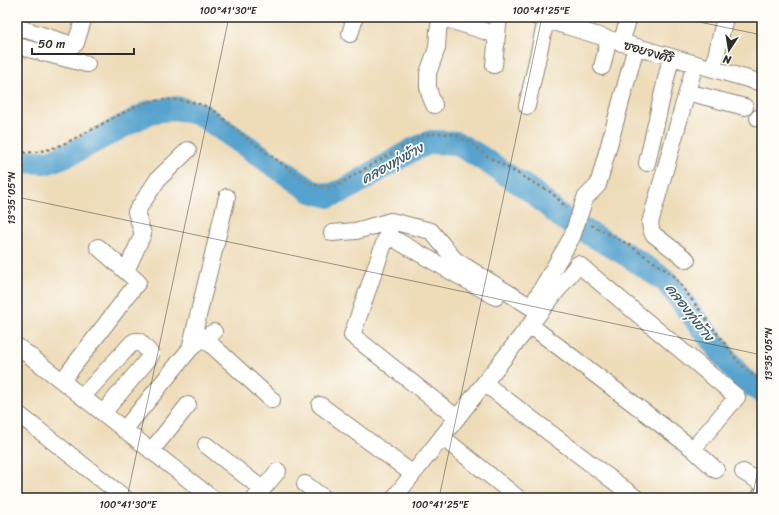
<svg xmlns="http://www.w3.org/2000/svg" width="779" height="515" viewBox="0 0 779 515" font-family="Sriracha,'Playpen Sans Thai',sans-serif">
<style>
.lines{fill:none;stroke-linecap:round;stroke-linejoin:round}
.river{stroke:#55a2ce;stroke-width:24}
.minor-casing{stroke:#8c8472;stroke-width:18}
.path{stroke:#8c8472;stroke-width:2.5;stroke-dasharray:3 3;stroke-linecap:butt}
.minor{stroke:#fff;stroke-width:16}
.ticks{fill:none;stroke:#2b2b2b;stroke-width:1;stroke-opacity:0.45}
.labels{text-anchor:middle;stroke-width:3.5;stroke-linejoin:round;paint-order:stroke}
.street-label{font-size:13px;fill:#2b2b2b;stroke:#fdfcf7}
.water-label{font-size:14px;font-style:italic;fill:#3c5b6c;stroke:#fdfcf7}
.neatline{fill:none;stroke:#2b2b2b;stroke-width:1.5}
.ticks-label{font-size:10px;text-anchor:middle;fill:#2b2b2b}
</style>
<rect width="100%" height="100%" fill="#fdfcf7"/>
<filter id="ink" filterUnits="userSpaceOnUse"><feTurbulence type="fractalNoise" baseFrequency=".025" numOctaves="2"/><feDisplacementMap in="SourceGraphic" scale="8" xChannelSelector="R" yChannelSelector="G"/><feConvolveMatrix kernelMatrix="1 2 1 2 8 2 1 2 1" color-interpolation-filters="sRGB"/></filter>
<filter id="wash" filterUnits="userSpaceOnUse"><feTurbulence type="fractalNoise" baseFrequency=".012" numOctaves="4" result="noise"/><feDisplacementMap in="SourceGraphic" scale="16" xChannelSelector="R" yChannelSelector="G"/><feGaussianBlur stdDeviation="0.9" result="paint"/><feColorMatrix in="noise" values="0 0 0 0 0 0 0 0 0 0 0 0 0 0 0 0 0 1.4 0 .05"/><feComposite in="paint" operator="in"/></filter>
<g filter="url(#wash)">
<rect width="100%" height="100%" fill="#eedcb9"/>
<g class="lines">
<!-- river -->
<path class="river" d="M17,161L48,162L76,151L150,112L176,108L200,114L311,191L329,196L345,190L412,150L431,142L456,143L477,155L530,190L564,219L629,256L666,281L741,378L762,392"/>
</g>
</g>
<g filter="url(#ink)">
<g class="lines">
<defs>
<path id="minor" d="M440,17L497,35L499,17
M537,17L609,39L762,83
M20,28L73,45L76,43L84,17
M350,34L355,17
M621,43L629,17
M17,46L87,64
M494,65L497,35
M602,67L609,39
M713,69L725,17
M687,92L745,107
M434,105L430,95L428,87V73L437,48L438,31L441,17
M527,106L546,20
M758,118L762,119
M647,163L671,57
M332,233L356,231L391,221L431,231L455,260L531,307L572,237L585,198L598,185L636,47
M687,260L653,234L651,229L650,223L695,64
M126,271L143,234L136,212L158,179L188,150
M530,325L693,449L716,470
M204,338L272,400
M17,346L212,498
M190,349L227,197
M62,381L138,282L98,247
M484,383L636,498
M82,397L132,343L135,341H139L151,354L150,357L103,413
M320,405L413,474
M17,413L125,498
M457,418L352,335L387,235L496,297
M124,430L190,349L200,340L214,332
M442,437L518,498
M206,445L262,489
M151,451L188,405
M743,472L762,483
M305,484L324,498
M255,498L278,471
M394,498L578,264L737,397L693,449
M759,498L762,493"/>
</defs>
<!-- minor casing -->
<use href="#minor" class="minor-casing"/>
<!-- path -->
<path class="path" d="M17,152C47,155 66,143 91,130C108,121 125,111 143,104C164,97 192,99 211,109C220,114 227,123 235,129C259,148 284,165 308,183L321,187H334L423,135L442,133L455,135L469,141L487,156L552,193L567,208
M591,225L629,245L674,276L737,360L749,373L762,381"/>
<!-- minor -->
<use href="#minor" class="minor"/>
</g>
</g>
<!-- ticks -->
<path class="ticks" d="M675,17L762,35M17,197L762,355M127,498L229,17M439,498L542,17M752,498L762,451"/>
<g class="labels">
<!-- street labels -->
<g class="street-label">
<text transform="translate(649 51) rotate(16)" y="5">ซอยจงศิริ</text>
</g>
<!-- water labels -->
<g class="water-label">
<text transform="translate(392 163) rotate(-29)" y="5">คลองทุ่งช้าง</text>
<text transform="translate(690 312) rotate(52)" y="5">คลองทุ่งช้าง</text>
</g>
</g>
<!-- margin -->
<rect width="779" height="515" fill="none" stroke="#fdfcf7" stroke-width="44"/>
<!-- north arrow -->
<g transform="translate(729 50) rotate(192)" stroke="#fdfcf7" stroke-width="3" paint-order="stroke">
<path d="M0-3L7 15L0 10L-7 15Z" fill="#2b2b2b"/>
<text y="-6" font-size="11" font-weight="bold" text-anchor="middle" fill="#2b2b2b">N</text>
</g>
<!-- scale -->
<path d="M32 48v6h102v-6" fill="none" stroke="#2b2b2b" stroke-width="2"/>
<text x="38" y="48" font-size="12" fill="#2b2b2b" stroke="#fdfcf7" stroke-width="3" paint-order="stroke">50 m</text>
<rect x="22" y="22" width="735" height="471" class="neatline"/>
<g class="ticks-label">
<text x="228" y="14">100°41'30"E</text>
<text x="541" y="14">100°41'25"E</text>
<text transform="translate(11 198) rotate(-90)" y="4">13°35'05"N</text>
<text transform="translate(768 354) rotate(-90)" y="4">13°35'05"N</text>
<text x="128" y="508">100°41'30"E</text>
<text x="440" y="508">100°41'25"E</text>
</g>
</svg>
